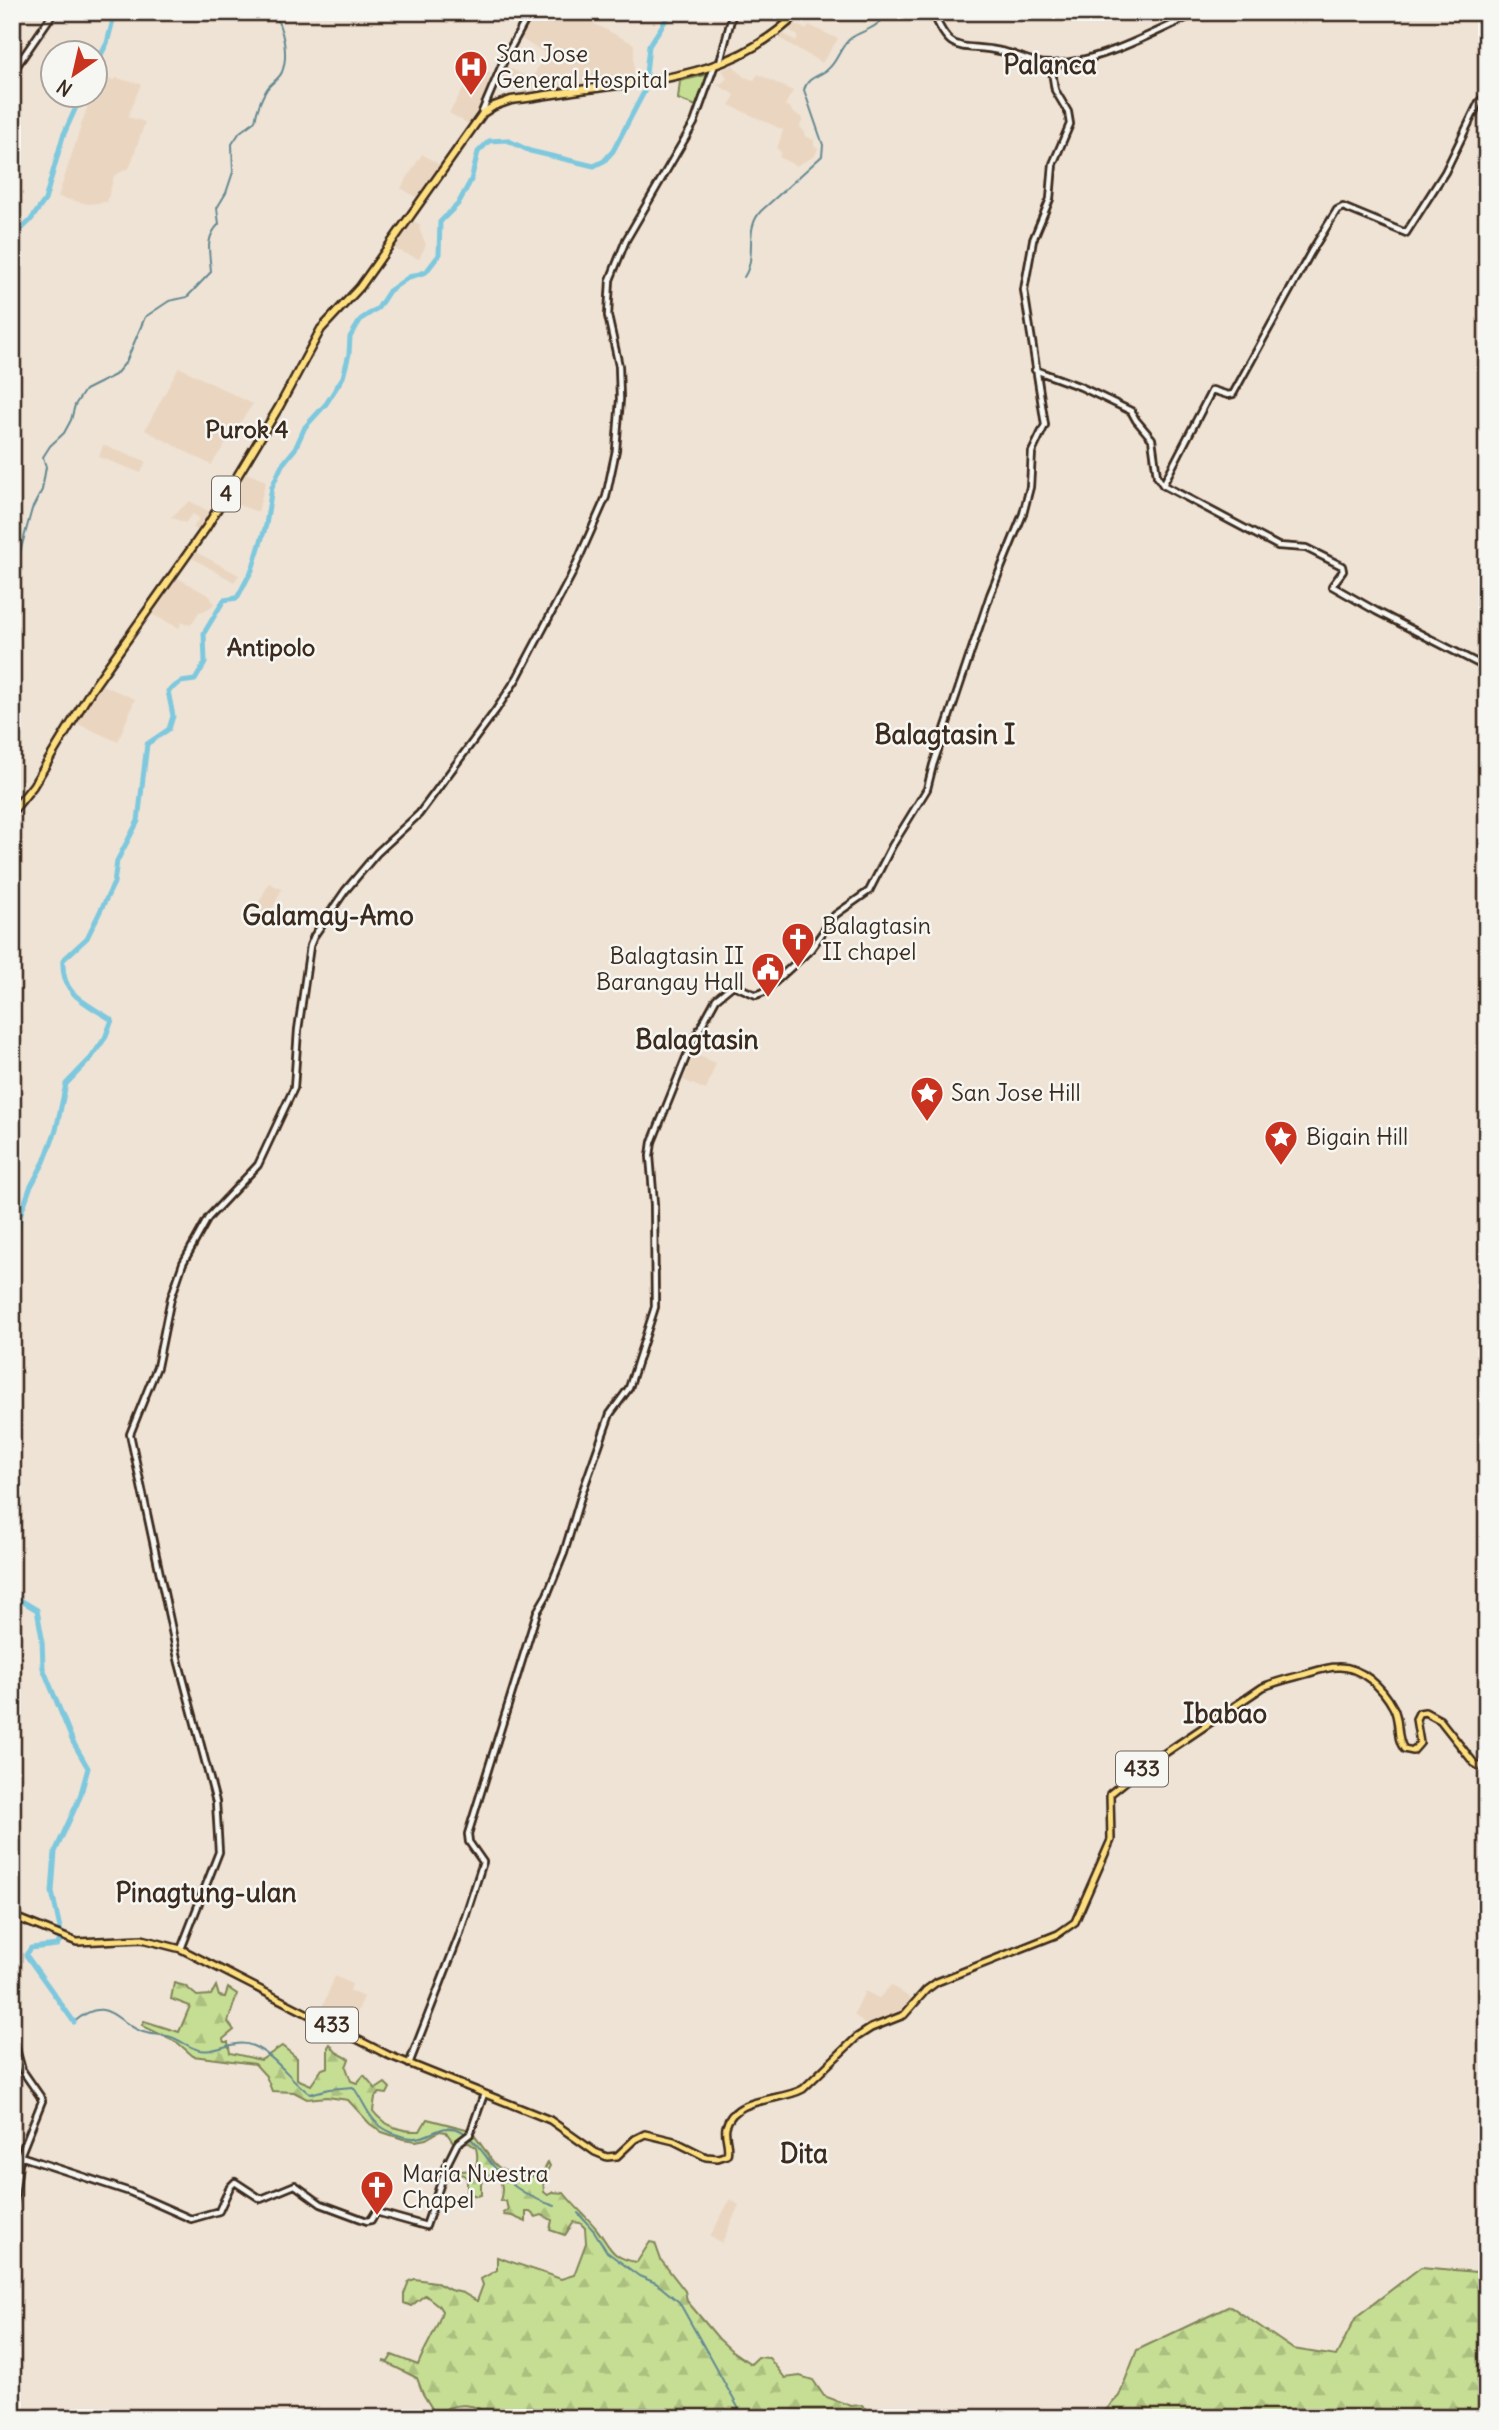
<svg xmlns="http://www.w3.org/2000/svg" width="1499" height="2430" viewBox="0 0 1499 2430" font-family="Delius,sans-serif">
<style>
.built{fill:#ead6c0}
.green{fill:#c6de94;stroke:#808459;stroke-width:2}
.forest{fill:url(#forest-firs);stroke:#808459;stroke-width:2}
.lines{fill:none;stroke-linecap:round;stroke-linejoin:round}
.stream{stroke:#638991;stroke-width:2}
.river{stroke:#7ec8de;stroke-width:5}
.secondary-casing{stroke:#3b2a1e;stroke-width:10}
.primary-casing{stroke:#3b2a1e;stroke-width:10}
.highway-casing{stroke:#3b2a1e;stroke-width:11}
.secondary{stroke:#f6f6f2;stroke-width:4.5}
.primary{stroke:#fedf80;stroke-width:5}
.highway{stroke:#fedf80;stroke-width:6}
.labels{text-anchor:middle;stroke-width:5;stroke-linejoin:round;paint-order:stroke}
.shield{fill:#f6f6f2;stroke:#73675e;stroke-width:2}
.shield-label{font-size:21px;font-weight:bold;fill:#3b2a1e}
.poi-label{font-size:23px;fill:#3b2a1e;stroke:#f6f6f2;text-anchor:start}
.neighbourhood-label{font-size:24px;font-weight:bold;fill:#3b2a1e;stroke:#f6f6f2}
.quarter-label{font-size:26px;font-weight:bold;fill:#3b2a1e;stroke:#f6f6f2}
</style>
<defs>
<pattern id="forest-firs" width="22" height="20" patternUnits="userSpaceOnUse" patternTransform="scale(1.75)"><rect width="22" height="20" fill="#c6de94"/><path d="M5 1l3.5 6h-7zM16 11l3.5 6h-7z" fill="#abbf7f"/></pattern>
</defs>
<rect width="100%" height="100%" fill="#efe3d5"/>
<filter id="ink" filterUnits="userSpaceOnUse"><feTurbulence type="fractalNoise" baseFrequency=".0143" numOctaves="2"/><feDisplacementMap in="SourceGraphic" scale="14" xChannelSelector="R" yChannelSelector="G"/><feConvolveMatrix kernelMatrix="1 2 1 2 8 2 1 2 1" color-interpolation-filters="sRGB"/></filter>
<g filter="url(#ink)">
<!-- built -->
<path class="built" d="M552,12H571L634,44V78L523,95L499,82L498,79L505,66L532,79L545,53L519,38L533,15L547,22Z
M795,23L806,30L809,25L838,39L822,63L779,38L784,34L796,41L798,36L789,30Z
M733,65L744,77L754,80L758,74L793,91L785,105L791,108L792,112L803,118L800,127L805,132V136L814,140V146L818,148L815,156L796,166L779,157L781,152L777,149L783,130L729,105L735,95L716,84L722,83L727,78L722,70Z
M477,66L491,73L488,79L493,81L470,125L449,113Z
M96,77L115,80L116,78L141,84L128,117L145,122L130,167L114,176L107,202L88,204L58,197L91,95L94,94Z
M422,154L440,165L417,198L401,188Z
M411,220L421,225L419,228L426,245L419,259L392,248Z
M179,367L253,404L211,465L145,430Z
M103,445L146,461L141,473L99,457Z
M244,472L266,481L258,512L227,501Z
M190,501L210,512L199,531L193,528L199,518L193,514L185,523L171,517Z
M196,552L239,575L234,582L192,558Z
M176,577L210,596L214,604L207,610L199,612L191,625L182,622L179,628L151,614Z
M100,684L135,699L118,742L76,723Z
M269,883L282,889L268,918L255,910Z
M694,1054L716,1063L706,1090L683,1080Z
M335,1976L352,1984L350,1991L364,1997L349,2030L319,2015Z
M891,1985L913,2000L902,2011L889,2019L867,2025L864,2024L854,2014L865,1991L879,1998Z
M730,2199L739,2205L722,2243L710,2237Z"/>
<!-- green -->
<path class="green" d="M710,74L699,107L678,99L680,81Z"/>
<!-- forest -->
<path class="forest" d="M174,1983L185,1986L197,1996L211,1995L216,1986L219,1996L225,1997L228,1988L237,1994L228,2022L234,2030L223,2039L224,2042H228L230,2053L261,2060L282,2046L297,2058V2079L311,2085L322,2069L328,2067V2047L330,2044L336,2052L349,2059L346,2067L351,2081L357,2083L364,2075L376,2089L385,2083L390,2088L387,2094L380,2093L375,2097L373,2111C384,2126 402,2132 420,2131L427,2119L470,2130C500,2167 488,2173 541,2177L548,2162L550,2166L543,2178L544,2192L548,2195L553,2192L564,2193C574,2206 585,2215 595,2227C610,2245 609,2258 637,2262L650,2242L655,2243L661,2260L685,2291L687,2301L719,2339L732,2351L751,2364L758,2357L769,2358L785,2378L800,2376L813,2380L824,2396L851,2406L862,2405L867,2410L861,2413L862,2418H492C477,2402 453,2401 436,2415L423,2394L417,2378L383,2361L388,2362L392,2355L418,2365C425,2346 437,2331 442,2311L438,2305L425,2295L411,2306L404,2303V2294L409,2281L415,2279L435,2282L450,2290L463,2293L477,2301L483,2285L481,2279L497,2270V2257L561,2279L574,2275L586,2243L585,2228L580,2223L574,2222L565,2235L550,2230L552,2220L542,2215L536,2217L530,2212H526V2222L512,2216L504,2215L503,2213L508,2210L506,2201H500C504,2188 503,2173 485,2175L481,2184V2195L476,2196L467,2192V2179L464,2175L447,2172L451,2166L461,2171L474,2170C478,2163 478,2156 476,2148L466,2141L456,2140L453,2142L446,2132L440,2131L426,2139L416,2141L403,2139L382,2132L370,2124L348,2100L327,2097L307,2099L294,2092L272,2091L266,2076L255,2064L193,2056L178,2043L145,2027L142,2025L144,2021L179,2032L190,2006L171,1999Z
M1421,2267L1487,2273V2418H1098L1119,2396L1137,2350L1230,2306L1293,2349L1336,2356L1356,2317Z"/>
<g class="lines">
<!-- stream -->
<path class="stream" d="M744,277C758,256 743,230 761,211L822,156L823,145L804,90C807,77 819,77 828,69C838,61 840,46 851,38C863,30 881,28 885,12
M12,581L32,509L42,490L46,467L43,457L50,446L64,433L71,420L75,405L85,390L115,375L126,362L145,317L169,301L187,297L211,272C210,253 204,239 219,224L217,208L226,193L233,172L232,144L240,132L255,121C257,110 261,98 267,89C271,83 279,79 282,72C289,54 283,28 273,12
M74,2022C106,1995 113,2019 140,2031C149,2035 161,2034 171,2037C180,2040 187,2046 196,2049C216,2056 233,2037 253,2046C276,2056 290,2080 310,2094L329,2089L353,2087C361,2097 366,2111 374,2120C382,2130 401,2138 414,2138C433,2138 444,2118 466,2134
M470,2138C480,2146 486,2158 495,2168C510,2186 533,2199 555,2206
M578,2213L594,2231L607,2252L639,2276L656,2283L679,2302L744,2418"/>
<!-- river -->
<path class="river" d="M94,68L107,43L113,20L121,12
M12,238L30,221L45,200L63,136L82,94
M12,1253L15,1248L20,1216L30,1188L44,1162L56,1130L66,1084L91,1058L105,1038L112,1020C85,1002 61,996 63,960L87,938L114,883L117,861L138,821L147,744L169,729L173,716L168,691L181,682L195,680L205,663L204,633L224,600L237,598L252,570L266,525L272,487L282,465L295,449L305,427L326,404L343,377L349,354L350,337L361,319L378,308L389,291L409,277L426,272L439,255L440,222L458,204L471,180L478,152L489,141L507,140L530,151L594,166L604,161L613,151L644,92L649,46L671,12
M12,1595L37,1610L42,1638L43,1668L73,1742L88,1768L80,1797L55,1852L52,1892L62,1937L57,1945L31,1948L26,1955L74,2022"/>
<defs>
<path id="secondary" d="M933,12C951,57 961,43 1000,51C1018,54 1033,65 1052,64C1100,63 1156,31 1199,12
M720,62L733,12
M12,73L54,12
M482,112L505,58L530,12
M1035,370L1081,387L1131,411L1136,420L1152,439L1157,476L1163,485L1278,546L1306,548L1342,566L1343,571L1332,586L1376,611L1487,668
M1163,485L1212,390L1228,395L1233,394L1311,252L1337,210L1343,207L1406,233L1445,172L1479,102L1487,94
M181,1949L219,1852L216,1802L179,1663L130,1434L157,1367L171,1298L183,1263L208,1218L258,1165L294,1088L298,1030L310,946L314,936L345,891L377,853L419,814L496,710L517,678L571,576L606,497L616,450L620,399L619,366L608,316L610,280L626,240L694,123L714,67
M12,2034L22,2070L40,2096L42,2101L20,2156L12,2220
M409,2064L459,1936L483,1862L469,1842L468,1834L537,1612L547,1595L564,1553L582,1493L610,1414L629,1388L655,1307L654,1204L650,1156L652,1142L691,1045L716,999L733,985L756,995L764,992L811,949L835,915L869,891L892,846L927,789L933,765L990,595L1023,514L1030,487L1032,452L1045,425L1024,290L1033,240L1050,199L1053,164L1070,124L1068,112L1055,90L1051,65
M20,2156L130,2192L191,2219L219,2211L230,2187L235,2182L261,2199L295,2185L321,2204L367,2221L371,2220L376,2212L426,2226L448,2162L457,2144L470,2134L484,2094"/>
<path id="primary" d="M12,1916L77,1942L142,1939L181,1949L388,2055L550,2120L595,2152L607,2157L617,2156L635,2139L645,2134L674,2141L706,2157L718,2158L727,2155C730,2145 724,2137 726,2127C734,2096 780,2102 803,2089L857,2037L871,2028L904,2015L926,1990L937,1982L1058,1934L1075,1922L1111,1840L1110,1794L1137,1772L1263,1687C1277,1681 1291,1678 1306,1674C1316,1671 1327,1667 1338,1667C1361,1666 1383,1688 1393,1707C1401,1721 1395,1737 1404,1749L1413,1751L1420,1743L1416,1719L1419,1713L1425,1712L1440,1720L1474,1763L1479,1766L1487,1767"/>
<path id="highway" d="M12,812L33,786L92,689L206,528L279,407L321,329L360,287L483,113L494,106L511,100C539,97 568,91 596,88C675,78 740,71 799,12"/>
</defs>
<!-- secondary casing -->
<use href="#secondary" class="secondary-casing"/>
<!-- primary casing -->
<use href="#primary" class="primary-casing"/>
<!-- highway casing -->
<use href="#highway" class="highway-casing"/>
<!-- secondary -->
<use href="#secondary" class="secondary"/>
<!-- primary -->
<use href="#primary" class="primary"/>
<!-- highway -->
<use href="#highway" class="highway"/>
</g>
</g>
<!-- icons -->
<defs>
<symbol id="hospital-pin" viewBox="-11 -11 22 30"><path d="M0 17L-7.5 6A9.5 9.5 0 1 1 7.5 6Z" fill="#c8321e" stroke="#f6f6f2"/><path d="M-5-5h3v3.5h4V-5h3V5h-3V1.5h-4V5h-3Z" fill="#fff"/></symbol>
<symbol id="church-pin" viewBox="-11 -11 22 30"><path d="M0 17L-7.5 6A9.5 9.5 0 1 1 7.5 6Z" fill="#c8321e" stroke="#f6f6f2"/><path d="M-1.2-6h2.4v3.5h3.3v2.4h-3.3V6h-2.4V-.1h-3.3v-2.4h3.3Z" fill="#fff"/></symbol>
<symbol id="civic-pin" viewBox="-11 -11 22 30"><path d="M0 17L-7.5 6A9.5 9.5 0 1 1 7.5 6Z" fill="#c8321e" stroke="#f6f6f2"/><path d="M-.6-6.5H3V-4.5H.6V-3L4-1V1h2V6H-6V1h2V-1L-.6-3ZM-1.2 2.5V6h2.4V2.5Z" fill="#fff"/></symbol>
<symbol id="sight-pin" viewBox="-11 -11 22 30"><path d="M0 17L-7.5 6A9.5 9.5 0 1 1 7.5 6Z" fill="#c8321e" stroke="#f6f6f2"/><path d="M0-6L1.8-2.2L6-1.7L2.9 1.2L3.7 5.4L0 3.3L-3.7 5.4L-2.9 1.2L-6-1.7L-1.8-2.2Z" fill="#fff"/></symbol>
</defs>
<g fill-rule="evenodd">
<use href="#hospital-pin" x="452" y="48" width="38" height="52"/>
<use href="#church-pin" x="779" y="920" width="38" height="52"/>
<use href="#civic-pin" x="749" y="950" width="38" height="52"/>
<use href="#sight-pin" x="908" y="1074" width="38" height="52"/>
<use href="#sight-pin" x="1262" y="1118" width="38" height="52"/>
<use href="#church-pin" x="358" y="2168" width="38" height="52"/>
</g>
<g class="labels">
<!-- shield labels -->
<g class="shield">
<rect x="212" y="476.5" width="28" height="35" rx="5"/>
<rect x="1116" y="1751.5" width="52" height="35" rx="5"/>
<rect x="306" y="2007.5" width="52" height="35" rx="5"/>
</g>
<g class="shield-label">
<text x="226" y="501">4</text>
<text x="1142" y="1776">433</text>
<text x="332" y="2032">433</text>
</g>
<!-- poi labels -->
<g class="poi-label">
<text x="496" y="62">San Jose<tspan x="496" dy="26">General Hospital</tspan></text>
<text x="822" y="934">Balagtasin<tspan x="822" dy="26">II chapel</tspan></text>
<text x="744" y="964" text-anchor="end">Balagtasin II<tspan x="744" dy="26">Barangay Hall</tspan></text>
<text x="951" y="1101">San Jose Hill</text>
<text x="1306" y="1145">Bigain Hill</text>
<text x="402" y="2182">Maria Nuestra<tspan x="402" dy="26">Chapel</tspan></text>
</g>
<!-- neighbourhood labels -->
<g class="neighbourhood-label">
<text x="247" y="438">Purok 4</text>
<text x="271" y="656">Antipolo</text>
</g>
<!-- quarter labels -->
<g class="quarter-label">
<text x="1050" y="74">Palanca</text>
<text x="945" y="744">Balagtasin I</text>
<text x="328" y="925">Galamay-Amo</text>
<text x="697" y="1049">Balagtasin</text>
<text x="1225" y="1723">Ibabao</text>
<text x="206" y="1902">Pinagtung-ulan</text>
<text x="804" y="2163">Dita</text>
</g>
</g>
<!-- margin -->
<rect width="1499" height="2430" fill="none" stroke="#f6f6f2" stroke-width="42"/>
<rect x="21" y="21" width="1457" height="2388" fill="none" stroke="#3b2a1e" stroke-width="2.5" filter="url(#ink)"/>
<!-- north arrow -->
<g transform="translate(74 74) rotate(214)"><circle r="33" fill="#f6f6f2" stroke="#aba49d" stroke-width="2"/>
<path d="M0-5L12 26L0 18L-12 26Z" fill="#c8321e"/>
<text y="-10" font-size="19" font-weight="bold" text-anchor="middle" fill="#3b2a1e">N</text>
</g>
</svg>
